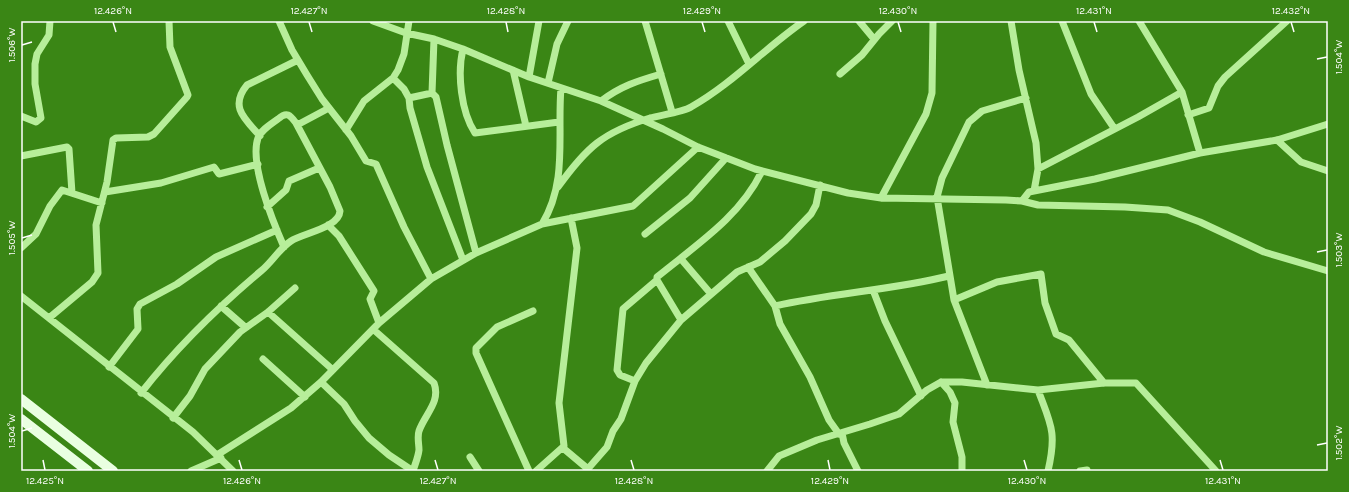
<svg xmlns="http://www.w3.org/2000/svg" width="1349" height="492" viewBox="0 0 1349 492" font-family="Karla,sans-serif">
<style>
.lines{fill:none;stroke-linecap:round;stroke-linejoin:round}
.minor{stroke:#b7ee9a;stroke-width:7}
.major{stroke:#e9ffe1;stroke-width:10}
.ticks{fill:none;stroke:#fff;stroke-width:1.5}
.neatline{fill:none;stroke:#fff;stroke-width:1.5}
.ticks-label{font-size:10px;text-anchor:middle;fill:#fff}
</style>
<rect width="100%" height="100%" fill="#3a8615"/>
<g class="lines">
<!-- minor -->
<path class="minor" d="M279,21L292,50L307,75L322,99L351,136L366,161L376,164L404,227L431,279
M373,21L406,33L434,39L463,49L529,77L601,101L663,129L698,147L755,169L848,193L881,198L1006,200L1022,201L1038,205L1125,207L1168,210L1200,222L1264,252L1328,271
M645,21L672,112
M728,21L749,64
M859,21L874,39
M1011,21L1019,70L1036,143L1038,169L1034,191L1029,192L1022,201
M1062,21L1091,94L1114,128
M1139,21L1182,92L1200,153
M463,49C457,73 461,112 475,133L559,122
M513,70L526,126
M840,74L862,55L879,34L892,21
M529,77L539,21
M393,78L404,89L409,98L432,93L436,97L447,145L476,253
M548,83L557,44L568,21
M432,93L434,39
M409,98L410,108L427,167L463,260
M601,101C621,86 637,81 661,74
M1188,115L1209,108L1218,86L1225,77L1287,21
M21,116L36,122L41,118L35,84V64L37,54L49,35L50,21
M346,130L364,101L393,78L398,70L404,54L409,21
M260,136C245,119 229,107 247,85L298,60
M1277,140L1301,162L1328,171
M21,156L67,147L69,149L72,193
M1038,169L1138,117L1182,92
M558,187C586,148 603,132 650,118C661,115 683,112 691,107C732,84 765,48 804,21
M1034,191L1095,179L1200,153L1277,140L1328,124
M105,192L161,183L214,167L219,174L258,164
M881,198L926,114L932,93L933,21
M267,207L286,190L289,181L319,168
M542,224L633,206L698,147
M328,225L339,236L374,291L370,299L379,323
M645,234L690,198L726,158
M284,247C273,222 249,163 258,138C261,130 271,124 278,119C287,111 290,115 296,123L299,124L329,108
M21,248L36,234L50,206L62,190L102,203
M681,259L711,294
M748,267L775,306L780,324L810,377L829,420L839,434
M873,290L885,321L921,396
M21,296L193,432L233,471
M954,300L997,282L1041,274L1045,303L1056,334L1069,340L1104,383
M221,306L245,327
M775,306C833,293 892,290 949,276
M268,312L333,370
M49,318L92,282L98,273L96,225L107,182L113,140L116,138L148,137L154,134L187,97L188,95L170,47L169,21
M681,320L657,280V277C696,245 740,217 762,171
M374,330L434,383C441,402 425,414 419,431C417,437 419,444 419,450C418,458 415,464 413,471
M263,359L305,397
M109,367L138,329L137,309L140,304L177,284L216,257L277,230
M635,381L620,375L617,370L623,309L657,280
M321,382L344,404L355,421L369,438L389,455L413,471
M941,382L950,392L955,403L953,422L962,457V471
M987,385L954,300L937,197L942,178L969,122L982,111L1026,98
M1038,390C1051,425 1057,432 1048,471
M141,393C177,347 217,308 261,271C272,262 279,249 291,241C303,233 339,228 340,211L330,187L296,123
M173,418L190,396L205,369L240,332L268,312L295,288
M842,433L844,443L858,471
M563,448L588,469
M217,455L291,408L321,382L379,323L431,279L476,253L542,224C568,182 557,134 561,88
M470,457L479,471
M191,471L221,458
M529,471L476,353V348L497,327L533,311
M536,471L564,446L559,403L577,248L571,218
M586,471L607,447L613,431L621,419L635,381L646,363L681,320L737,272L760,262L785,241L811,214L816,205L820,185
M767,471L779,456L817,440L870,424L899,414L927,390L941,382H962L1038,390L1104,383H1136L1216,471
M1080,471L1087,470"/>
<!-- major -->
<path class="major" d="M21,399L113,471
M21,419L88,471"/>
</g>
<!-- ticks -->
<path class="ticks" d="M113,22L116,32M309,22L312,32M506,22L508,32M702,22L705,32M898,22L901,32M1094,22L1097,32M1291,22L1294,32M22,45L32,42M1317,59L1327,57M22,238L32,235M1317,252L1327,250M22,431L32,428M1317,445L1327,443M43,460L45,470M239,460L242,470M435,460L438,470M631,460L634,470M828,460L830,470M1024,460L1027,470M1220,460L1223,470"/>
<!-- border -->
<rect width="1349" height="492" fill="none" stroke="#3a8615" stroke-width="44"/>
<rect x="22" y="22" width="1305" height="448" class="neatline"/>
<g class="ticks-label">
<text x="113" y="14">12.426°N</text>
<text x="309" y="14">12.427°N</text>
<text x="506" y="14">12.428°N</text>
<text x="702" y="14">12.429°N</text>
<text x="898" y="14">12.430°N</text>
<text x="1094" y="14">12.431°N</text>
<text x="1291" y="14">12.432°N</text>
<text transform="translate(11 45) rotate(-90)" y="4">1.506°W</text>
<text transform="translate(1338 57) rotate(-90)" y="4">1.504°W</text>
<text transform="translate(11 238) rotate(-90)" y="4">1.505°W</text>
<text transform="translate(1338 250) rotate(-90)" y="4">1.503°W</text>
<text transform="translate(11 431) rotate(-90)" y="4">1.504°W</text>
<text transform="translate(1338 443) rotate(-90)" y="4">1.502°W</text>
<text x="45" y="484">12.425°N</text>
<text x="242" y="484">12.426°N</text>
<text x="438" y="484">12.427°N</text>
<text x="634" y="484">12.428°N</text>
<text x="830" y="484">12.429°N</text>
<text x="1027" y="484">12.430°N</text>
<text x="1223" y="484">12.431°N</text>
</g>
</svg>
